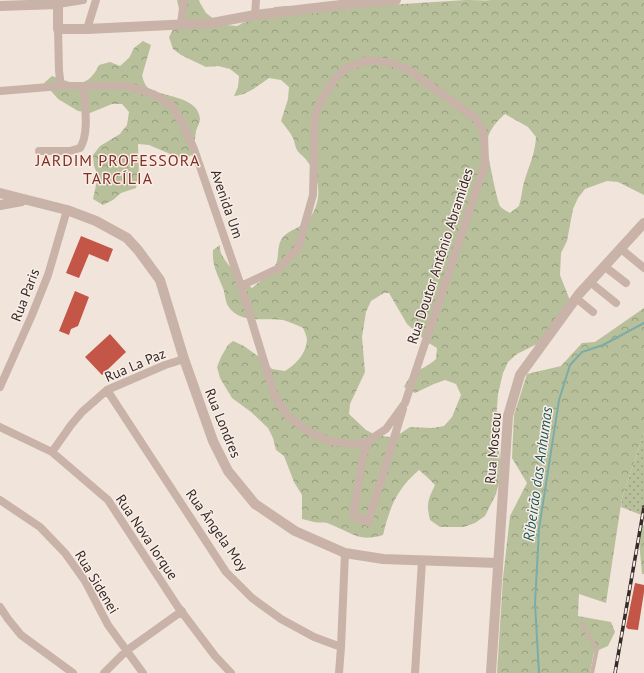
<svg xmlns="http://www.w3.org/2000/svg" width="644" height="673" viewBox="0 0 644 673" font-family="'PT Sans',sans-serif">
<style>
.grass{fill:url(#grass-dots)}
.forest{fill:url(#forest-crowns);fill-rule:evenodd}
.lines{fill:none;stroke-linecap:round;stroke-linejoin:round}
.stream{stroke:#7aada9;stroke-width:2}
.building{fill:#c35646}
.service{stroke:#c9b2a7;stroke-width:4}
.minor{stroke:#c9b2a7;stroke-width:8}
.tertiary{stroke:#c9b2a7;stroke-width:10}
.rail-casing{stroke:#352a27;stroke-width:3.5}
.rail{stroke:#f9eee7;stroke-width:2;stroke-dasharray:6;stroke-linecap:butt}
.labels{text-anchor:middle;stroke-width:3;stroke-linejoin:round;paint-order:stroke}
.street-label{font-size:14px;fill:#352a27;stroke:#f9eee7}
.water-label{font-size:15px;font-style:italic;fill:#1e5653;stroke:#f9eee7}
.quarter-label{font-size:16px;letter-spacing:1px;fill:#822e22;stroke:#f9eee7}
</style>
<defs>
<pattern id="grass-dots" width="8" height="8" patternUnits="userSpaceOnUse"><rect width="8" height="8" fill="#b8c09b"/><path d="M2 2h.1M6 6h.1" fill="none" stroke="#969c7e" stroke-width="1.8" stroke-linecap="round"/></pattern>
<pattern id="forest-crowns" width="20" height="18" patternUnits="userSpaceOnUse"><rect width="20" height="18" fill="#b8c09b"/><path d="M2 6a3 3 0 1 1 6 0M12 15a3 3 0 1 1 6 0" fill="none" stroke="#969c7e"/></pattern>
</defs>
<rect width="100%" height="100%" fill="#f1e4db"/>
<!-- grass -->
<path class="grass" d="M644,433V516L621,507L622,498Z"/>
<!-- forest -->
<path class="forest" d="M177,0H199L200,3L206,13L215,20L226,25L237,26L275,7L287,6L323,9L466,0C476,0 484,1 493,0H644V195L618,182L607,181L585,189L578,198L573,209L567,241L561,253L560,275L569,298V310L545,340L517,354L508,362L503,373L498,394L496,421L500,461L499,483L496,494L485,516L475,523L464,527H440L430,520C426,503 428,500 435,485L427,477L419,470C396,490 390,507 383,535C357,543 350,531 327,523C323,522 318,523 314,522C310,521 306,520 302,519V495L294,482L284,456L276,450L273,438L268,428L251,412L232,398L220,378L217,367L221,357L228,345L233,341L244,346L263,360L272,369L285,371C296,364 306,354 307,340C307,337 305,332 303,328C297,325 290,322 283,320C265,317 240,325 228,306C225,301 225,293 223,288C217,273 212,266 213,250L220,245C220,249 220,252 222,255C227,265 243,281 252,288C260,281 271,274 276,264C279,257 277,247 281,240C286,230 300,229 308,220C323,202 321,179 307,161C305,157 299,154 297,150C295,147 295,142 293,138C290,132 285,126 281,121L288,99L289,87L281,80L269,78C259,85 247,95 234,96L238,87L239,76L230,69L218,66L206,67L181,55L173,49L169,37L175,26L181,18ZM505,114L528,127L536,137C535,154 530,163 525,179C522,187 522,197 519,206L510,213C507,211 502,209 500,206C497,201 486,148 487,142C488,131 497,121 505,114ZM384,293H389L407,324L427,342L437,348L436,359C422,372 414,367 404,387L415,393L434,384L445,380L456,384L461,395L452,417L444,426L432,428L410,427L401,433L389,437L376,435L366,430L349,414L350,404L365,372L362,337L366,312L371,301Z
M143,41L151,45L142,76C143,79 145,85 147,87C162,98 198,95 200,119C200,123 197,127 196,131C195,139 194,147 192,155L182,159L149,145L138,144L139,177L136,188L121,193L113,200L103,205L93,199L98,176L94,166L93,155L100,146L120,134L127,125L129,112L122,104H112L90,113L78,111L58,99L44,83L52,76C74,84 87,90 99,65L110,62L120,66L129,58L134,48Z
M644,308V433L622,498L606,603L579,594L578,616L611,622L615,632L608,646L594,652L590,673H497L503,578L510,516L527,483L512,458L514,415L527,374L561,366L582,343L595,342Z
M644,525V574H642L638,530Z"/>
<g class="lines">
<!-- stream -->
<path class="stream" d="M539,673L535,604L539,529L559,400L570,365L582,352L603,345L644,323"/>
</g>
<!-- building -->
<path class="building" d="M81,236L113,249L108,262L89,254L79,278L66,273Z
M75,291L89,297L78,326L71,329L69,335L59,331Z
M110,334L126,352L102,375L85,357Z
M635,583L644,585V592L638,630L628,629L626,627Z"/>
<g class="lines">
<!-- service -->
<path class="service" d="M582,624L597,649L592,673"/>
<!-- minor -->
<path class="minor" d="M58,0V4L83,0
M255,15L256,0
M181,24L184,0
M58,29L59,71L61,86
M87,29L96,0
M0,91L61,86H128L153,94L172,106L183,124L194,149L241,286L275,397L288,416L308,431L329,441L354,444L368,441L386,429L405,403L485,164L484,133L475,118L412,72L393,63L368,60L346,68L334,80L319,104L315,117L313,195L298,248L279,268L241,286
M39,151H70L80,148C90,133 84,103 84,86
M620,248L644,268
M604,266L626,283
M590,282L616,303
M576,298L593,312
M0,387L32,315L48,275L67,210
M107,390L226,572L252,598L281,619L314,637L341,647
M0,427L52,452L108,500L178,607L215,656L231,673
M368,441L363,456L353,516L368,522L403,409
M52,452L71,425L82,412L107,390L165,365L184,359
M0,500L40,527L65,553L85,581L108,625L143,673
M0,607L8,619L21,635L73,673
M104,673L126,651L182,611
M339,673L341,647L345,553
M415,673L422,561"/>
<!-- tertiary -->
<path class="tertiary" d="M0,6L58,4V29H87L212,23L255,15L349,4L396,0
M0,193L67,210L96,221L127,238L138,250L160,280L184,359L213,441L228,471L255,504L295,531L345,553L383,559L498,563
M0,205L22,201
M491,673L508,416L520,375L579,294L644,223"/>
<defs>
<path id="rail" d="M615,673L644,507"/>
</defs>
<!-- rail casing -->
<use href="#rail" class="rail-casing"/>
<!-- rail -->
<use href="#rail" class="rail"/>
</g>
<g class="labels">
<!-- street labels -->
<g class="street-label">
<text transform="translate(227 204) rotate(71)" y="5">Avenida Um</text>
<text transform="translate(440 256) rotate(-72)" y="5">Rua Doutor Antônio Abramides</text>
<text transform="translate(25 295) rotate(-69)" y="5">Rua Paris</text>
<text transform="translate(135 365) rotate(-23)" y="5">Rua La Paz</text>
<text transform="translate(223 423) rotate(68)" y="5">Rua Londres</text>
<text transform="translate(493 448) rotate(-85)" y="5">Rua Moscou</text>
<text transform="translate(217 530) rotate(55)" y="5">Rua Ângela Moy</text>
<text transform="translate(147 537) rotate(56)" y="5">Rua Nova Iorque</text>
<text transform="translate(97 582) rotate(59)" y="5">Rua Sidenei</text>
</g>
<!-- water labels -->
<g class="water-label">
<text transform="translate(538 474) rotate(-82)" y="5">Ribeirão das Anhumas</text>
</g>
<!-- quarter labels -->
<g class="quarter-label">
<text x="118" y="166">JARDIM PROFESSORA<tspan x="118" dy="18">TARCÍLIA</tspan></text>
</g>
</g>
</svg>
